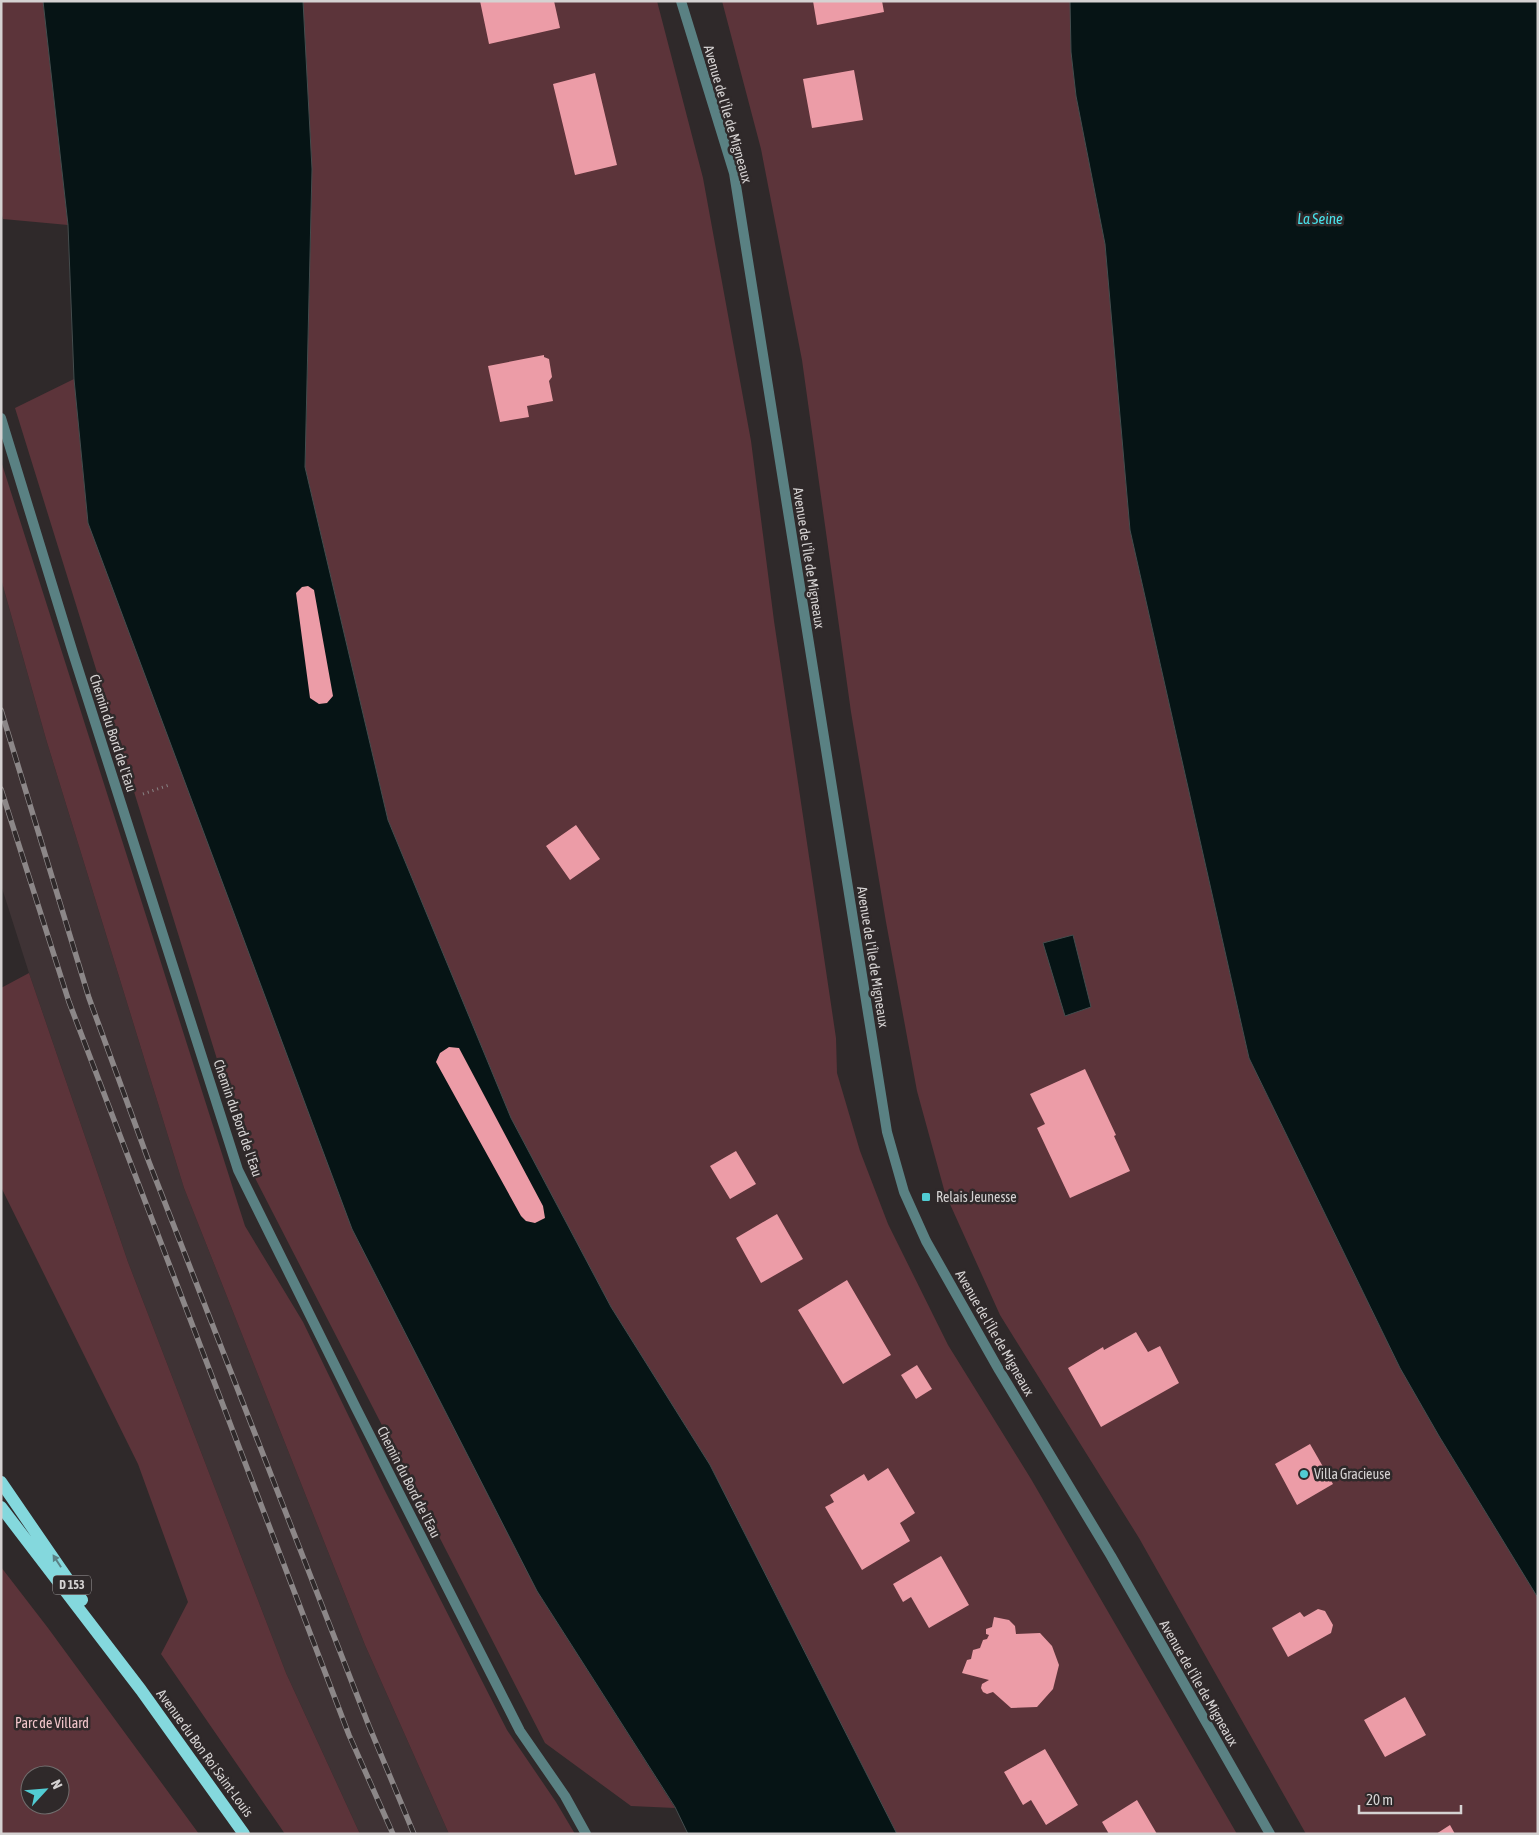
<svg xmlns="http://www.w3.org/2000/svg" width="1539" height="1835" viewBox="0 0 1539 1835" font-family="'Asap Condensed',sans-serif">
<style>
.built{fill:#3f3335}
.green{fill:#5c343a;fill-rule:evenodd}
.water{fill:#061415;stroke:#444d4e}
.building{fill:#ec9ca7}
.lines{fill:none;stroke-linecap:round;stroke-linejoin:round}
.path{stroke:#888384;stroke-width:3;stroke-dasharray:1 4;stroke-linecap:butt}
.minor{stroke:#5a8183;stroke-width:10}
.primary{stroke:#84d8dd;stroke-width:12}
.rail-casing{stroke:#8c8788;stroke-width:5.5}
.rail{stroke:#2f292a;stroke-width:4;stroke-dasharray:11;stroke-linecap:butt}
.oneway{fill:#5a8084}
.poi-dot{fill:#51ccd3;stroke:#2f292a;stroke-width:2}
.labels{text-anchor:middle;stroke-width:5;stroke-linejoin:round;paint-order:stroke}
.shield{fill:#2f292a;stroke:#a39fa0;stroke-width:1}
.shield-label{font-size:12px;font-weight:bold;fill:#d5d2d2}
.street-label{font-size:14px;fill:#d5d2d2;stroke:#2f292a}
.poi-label{font-size:14px;fill:#d5d2d2;stroke:#2f292a;text-anchor:start}
.park-label{font-size:14px;fill:#f2c6cb;stroke:#2f292a}
.water-label{font-size:15px;font-style:italic;fill:#48e3ec;stroke:#2f292a}
</style>
<rect width="100%" height="100%" fill="#2f292a"/>
<!-- built -->
<path class="built" d="M1,579L46,739L184,1188L365,1645L449,1834H360L286,1673L128,1262L29,973L1,885Z"/>
<!-- green -->
<path class="green" d="M1,1H43L68,225L3,219L1,212Z
M303,1H657L703,178L751,441L774,621L836,1038L837,1073L860,1151L888,1224L948,1345L1031,1479L1237,1834H897L710,1465L611,1307L511,1118L388,820L305,467L312,169Z
M722,1H1070L1071,52L1076,96L1105,244L1130,530L1249,1058L1400,1368L1439,1436L1538,1598V1834H1306L1139,1538L1000,1315L945,1193L917,1091L886,922L851,712L802,360L761,149Z
M74,379L88,523L537,1591L675,1808L631,1806L545,1743L252,1172L15,408Z
M1,461L245,1226L303,1322L384,1489L507,1730L556,1802L575,1834H449L365,1645L184,1188L46,739L1,579Z
M29,973L128,1262L286,1673L360,1834H285L161,1654L188,1602L138,1464L1,1187V988Z
M1,1567L48,1628L199,1834H1ZM30,1775H60V1805H30Z"/>
<!-- water -->
<path class="water" d="M43,1H303L312,169L305,467L388,820L511,1118L611,1307L710,1465L897,1834H688L675,1807L537,1591L352,1229L88,523L74,379L68,225Z
M1070,1H1538V1598L1439,1436L1400,1368L1249,1058L1130,530L1105,244L1076,96L1071,52Z
M1073,935L1091,1007L1065,1016L1043,943Z"/>
<!-- building -->
<path class="building" d="M480,1H554L560,28L489,44Z
M813,1H882L884,12L817,25Z
M854,70L863,120L812,128L803,79Z
M595,73L617,165L575,175L553,84Z
M544,355V357L549,359L552,377L549,381L553,401L527,406L529,417L500,422L488,366Z
M308,586L314,590L333,696L327,703L319,704L310,698L296,593L302,587Z
M576,825L600,859L570,880L546,846Z
M449,1047L459,1048L543,1206L545,1218L535,1223L526,1221L521,1216L436,1062L440,1053Z
M1085,1069L1116,1135L1114,1136L1130,1171L1070,1198L1037,1128L1045,1124L1030,1094Z
M736,1151L756,1184L730,1199L710,1166Z
M777,1214L803,1259L761,1283L736,1238Z
M847,1280L891,1355L843,1384L798,1310Z
M1136,1332L1148,1352L1160,1346L1179,1383L1101,1427L1068,1368L1103,1347L1104,1350Z
M917,1365L932,1389L916,1399L901,1375Z
M1310,1444L1333,1484L1297,1505L1275,1464Z
M888,1468L915,1513L900,1523L910,1541L862,1570L825,1507L834,1502L830,1495L864,1474L868,1481Z
M941,1556L969,1605L929,1628L911,1597L903,1602L893,1584Z
M1318,1609L1325,1611L1333,1625L1331,1633L1288,1657L1272,1628L1300,1612L1304,1617Z
M994,1617L1009,1620L1015,1626L1016,1634L1040,1633L1052,1646L1059,1665L1053,1689L1037,1707L1011,1708L993,1692L987,1694L983,1692L981,1688L982,1684L989,1680L962,1673L967,1660L971,1659L973,1650L980,1648L983,1640L987,1639L989,1635L986,1634V1629L992,1627Z
M1405,1697L1426,1735L1385,1757L1364,1720Z
M1045,1749L1078,1805L1046,1825L1031,1800L1023,1805L1004,1772Z
M1137,1800L1157,1834H1109L1102,1822Z
M1450,1825L1455,1834H1436Z"/>
<g class="lines">
<!-- path -->
<path class="path" d="M143,794L169,785"/>
<!-- minor -->
<path class="minor" d="M681,1L734,173L887,1132L904,1192L926,1241L999,1370L1111,1556L1270,1834
M1,418L73,653L238,1170L356,1408L520,1731L565,1796L586,1834"/>
<!-- primary -->
<path class="primary" d="M1,1482L82,1600
M1,1507L141,1690L244,1834"/>
<defs>
<path id="rail" d="M1,710L89,998L149,1162L369,1726L414,1834
M1,789L69,1002L349,1735L393,1834"/>
</defs>
<!-- rail casing -->
<use href="#rail" class="rail-casing"/>
<!-- rail -->
<use href="#rail" class="rail"/>
</g>
<!-- one-way arrows -->
<defs><path id="oneway-solid" d="M-6-.8H1V-3.2L6.5 0L1 3.2V.8H-6Z" transform="scale(1.25)"/></defs>
<use class="oneway" href="#oneway-solid" transform="translate(57 1561) rotate(-123)"/>
<!-- markers -->
<g class="poi-dot">
<rect x="921" y="1192" width="10" height="10" rx="2.5"/>
<circle cx="1304" cy="1474" r="5"/>
</g>
<g class="labels">
<!-- shield labels -->
<rect class="shield" x="53" y="1575.5" width="38" height="19" rx="4"/>
<g class="shield-label">
<text x="72" y="1589">D 153</text>
</g>
<!-- street labels -->
<g class="street-label">
<text transform="translate(728 114) rotate(74)" y="5">Avenue de l'Île de Migneaux</text>
<text transform="translate(809 558) rotate(81)" y="5">Avenue de l'Île de Migneaux</text>
<text transform="translate(113 733) rotate(72)" y="5">Chemin du Bord de l'Eau</text>
<text transform="translate(873 957) rotate(81)" y="5">Avenue de l'Île de Migneaux</text>
<text transform="translate(238 1118) rotate(71)" y="5">Chemin du Bord de l'Eau</text>
<text transform="translate(995 1333) rotate(60)" y="5">Avenue de l'Île de Migneaux</text>
<text transform="translate(409 1482) rotate(63)" y="5">Chemin du Bord de l'Eau</text>
<text transform="translate(1199 1683) rotate(60)" y="5">Avenue de l'Île de Migneaux</text>
<text transform="translate(205 1753) rotate(54)" y="5">Avenue du Bon Roi Saint-Louis</text>
</g>
<!-- poi labels -->
<g class="poi-label">
<text x="936" y="1202">Relais Jeunesse</text>
<text x="1314" y="1479">Villa Gracieuse</text>
</g>
<!-- park labels -->
<g class="park-label">
<text x="52" y="1728">Parc de Villard</text>
</g>
<!-- water labels -->
<g class="water-label">
<text x="1320" y="224">La Seine</text>
</g>
</g>
<!-- border -->
<rect width="1539" height="1835" fill="none" stroke="#d5d2d2" stroke-width="5"/>
<!-- north arrow -->
<g transform="translate(45 1790) rotate(64)"><circle r="24" fill="#2f292a" stroke="#716d6d"/>
<path d="M0-4L9 19L0 12L-9 19Z" fill="#51ccd3"/>
<text y="-8" font-size="14" font-weight="bold" text-anchor="middle" fill="#d5d2d2">N</text>
</g>
<!-- scale -->
<path d="M1359 1805v8h102v-8" fill="none" stroke="#d5d2d2" stroke-width="2.5"/>
<text x="1366" y="1805" font-size="15" fill="#d5d2d2" stroke="#2f292a" stroke-width="4" paint-order="stroke">20 m</text>
</svg>
